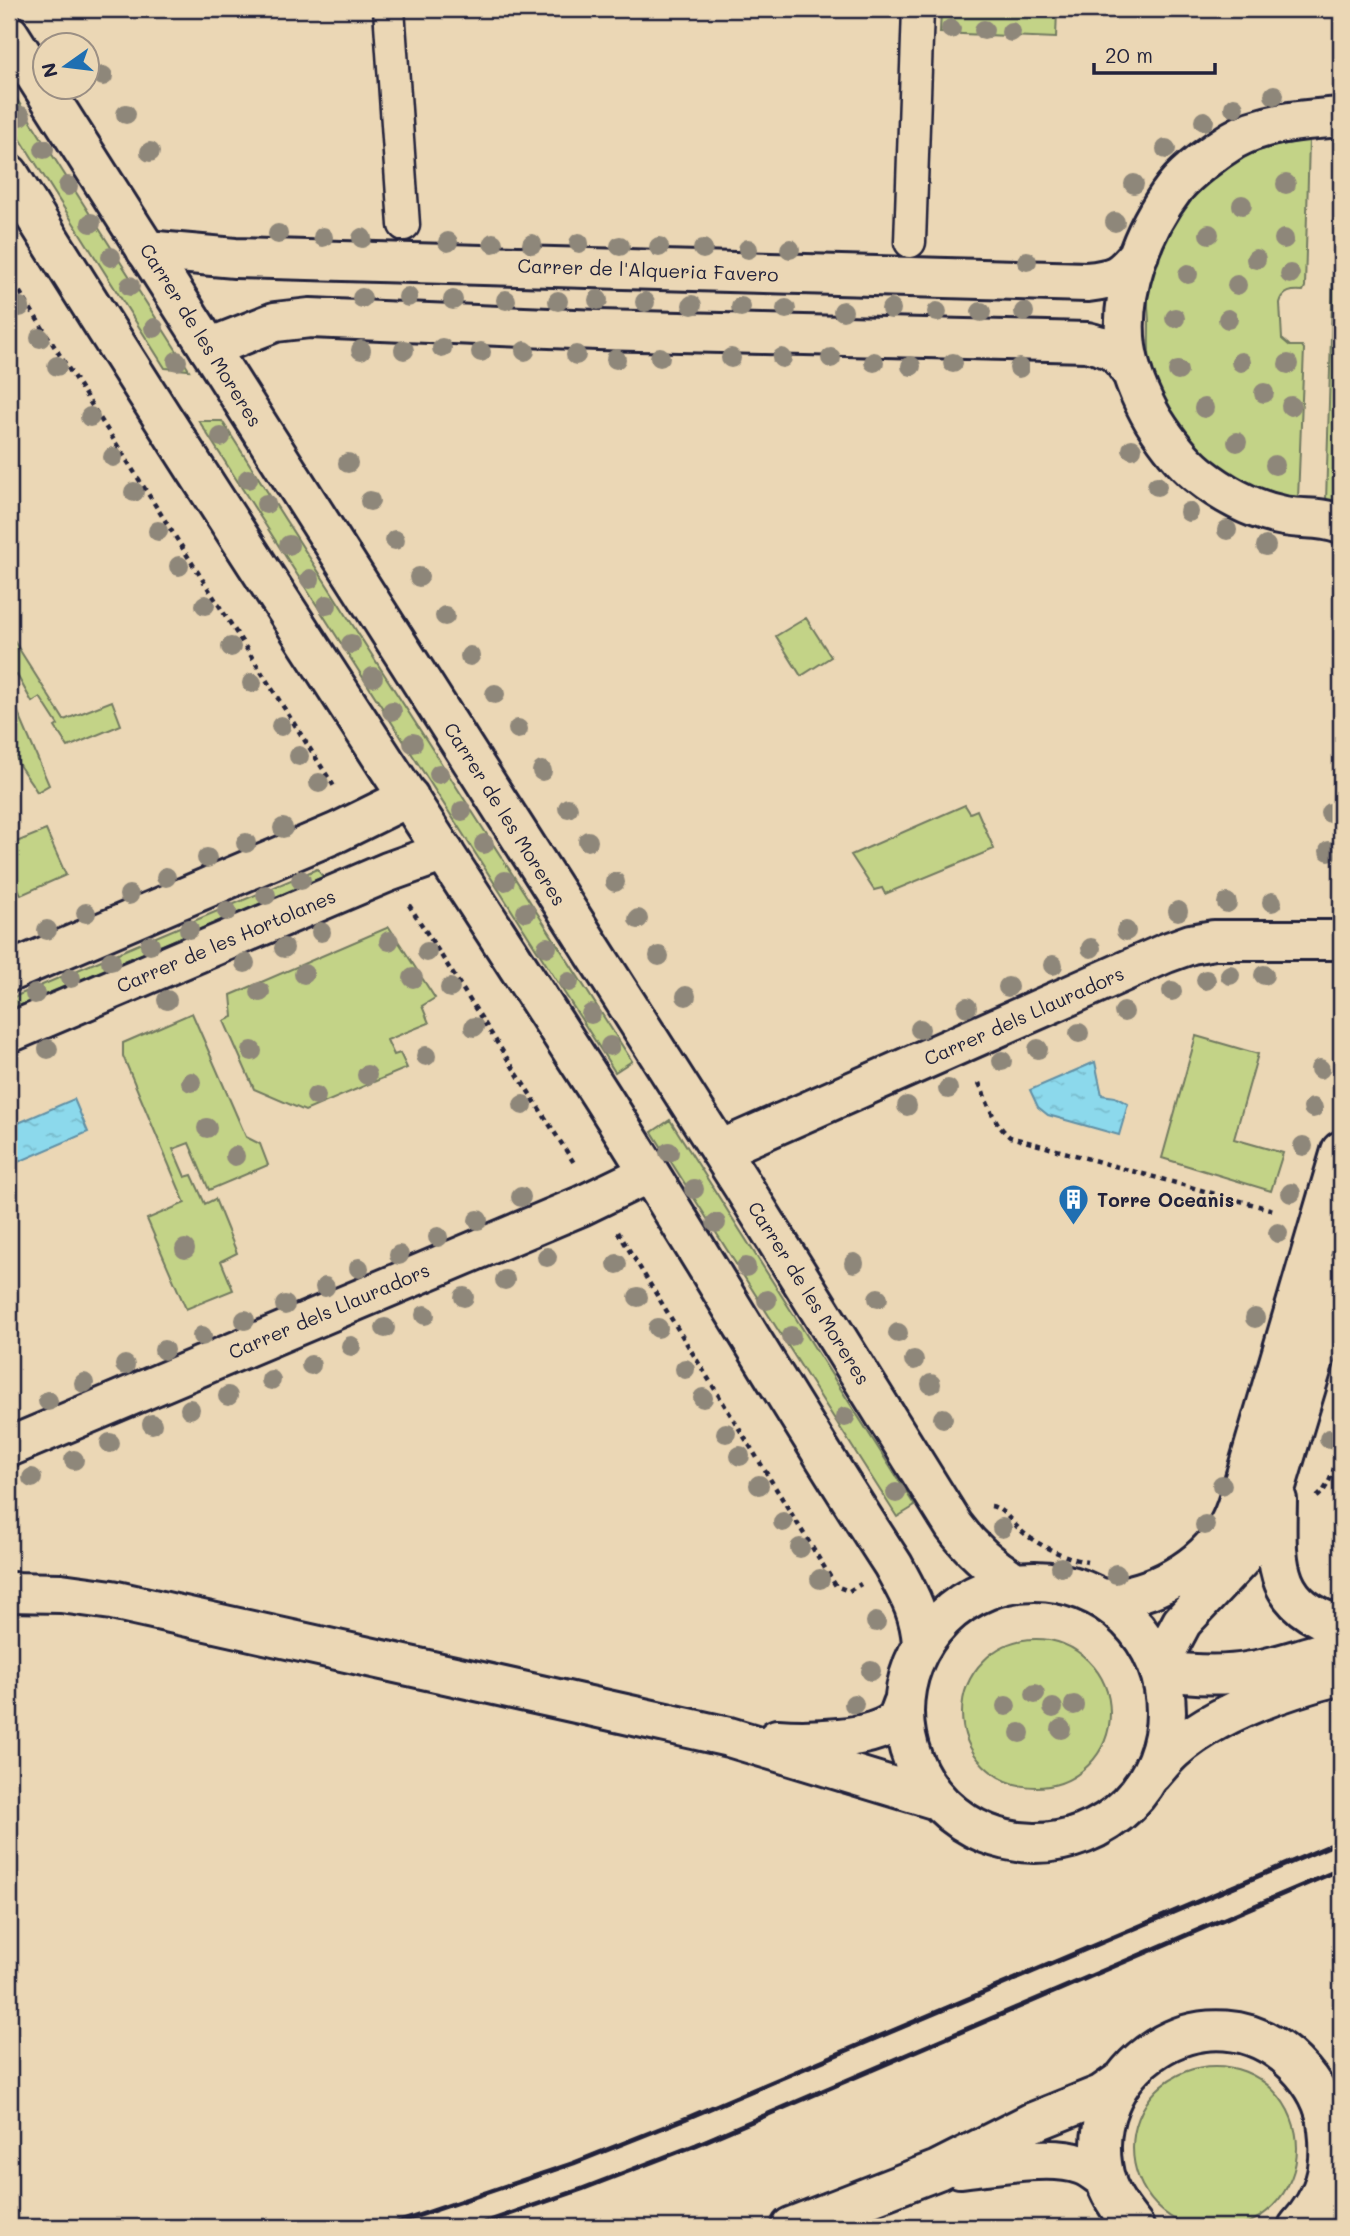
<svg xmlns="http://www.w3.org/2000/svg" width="1350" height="2236" viewBox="0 0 1350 2236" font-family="Mali,sans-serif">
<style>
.green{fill:#c3d387;stroke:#727a61;stroke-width:2}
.water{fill:url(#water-ripples);stroke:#6290a5;stroke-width:2}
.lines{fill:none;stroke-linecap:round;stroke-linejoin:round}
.pedestrian-casing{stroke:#22223b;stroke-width:35}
.minor-casing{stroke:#22223b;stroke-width:44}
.tertiary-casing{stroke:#22223b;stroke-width:44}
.secondary-casing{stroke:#22223b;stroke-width:44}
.path{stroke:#22223b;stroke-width:4.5;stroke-dasharray:5 5;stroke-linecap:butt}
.pedestrian{stroke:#ebd7b5;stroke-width:30}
.minor{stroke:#ebd7b5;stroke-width:38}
.tertiary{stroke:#ebd7b5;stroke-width:38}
.secondary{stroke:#ebd7b5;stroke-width:38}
.rail{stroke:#22223b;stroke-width:5}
.tree{fill:#8e877a}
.labels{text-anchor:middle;stroke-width:6;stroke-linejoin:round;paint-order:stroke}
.street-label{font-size:19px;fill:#22223b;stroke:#ebd7b5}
.poi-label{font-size:19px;font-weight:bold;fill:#22223b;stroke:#ebd7b5;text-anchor:start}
</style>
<defs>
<pattern id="water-ripples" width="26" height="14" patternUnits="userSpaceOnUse" patternTransform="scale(1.75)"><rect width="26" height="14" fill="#8cd9ec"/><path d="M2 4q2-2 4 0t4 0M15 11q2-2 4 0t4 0" fill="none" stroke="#78bacb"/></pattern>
</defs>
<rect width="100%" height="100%" fill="#ebd7b5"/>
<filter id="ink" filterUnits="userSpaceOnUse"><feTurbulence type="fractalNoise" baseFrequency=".0143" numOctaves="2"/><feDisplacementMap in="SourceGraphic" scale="14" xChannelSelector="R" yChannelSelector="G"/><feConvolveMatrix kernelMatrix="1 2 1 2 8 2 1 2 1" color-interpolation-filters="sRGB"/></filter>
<g filter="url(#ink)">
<!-- green -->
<path class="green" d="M941,9H1057L1056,38L940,33Z
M9,87L189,370L165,368L9,121Z
M1337,139H1341V502L1326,501Z
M1309,140L1305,287L1303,291C1292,290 1283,291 1280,303L1282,339L1290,346H1302L1304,349L1298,499C1275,497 1253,486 1233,475C1193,452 1159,409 1150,362C1148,350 1149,336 1149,324C1149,314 1147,303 1148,292C1150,251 1183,199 1215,174C1242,152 1275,145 1309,140Z
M199,421H222L632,1061L615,1072Z
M806,618L831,657L801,676L776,636Z
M9,633L64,720L112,701L121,725L68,747L55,727L58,725L40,697L32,702L17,675L9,678Z
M17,710L49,785L37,792C32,783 26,776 21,768C13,757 9,733 9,719Z
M965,805L970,813L977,810L994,849L885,894L882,888L874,890L851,855Z
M46,830L66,875L21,895L9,867V845Z
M317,869L323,877L9,1010V999Z
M389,927L435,998L422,1006L429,1023L387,1040L394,1055L400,1053L407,1068L305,1111L254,1089L224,1021L233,1017L231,995Z
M192,1013L246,1137L260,1144L268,1165L209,1190L189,1143L173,1149L185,1177L192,1175L205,1204L215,1199L237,1253L221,1261L233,1290L186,1309L147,1219L185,1203L123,1056V1043Z
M1196,1036L1258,1054L1234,1139L1283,1153L1271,1191L1162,1158Z
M670,1120L915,1506L897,1517L652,1132Z
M962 1713a74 74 0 1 1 148 0a74 74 0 1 1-148 0Z
M1133 2148a82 82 0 1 1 164 0a82 82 0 1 1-164 0Z"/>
<!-- water -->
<path class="water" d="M1095,1062L1102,1095L1115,1097L1128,1104L1119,1135L1048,1115L1038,1107L1030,1090Z
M74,1099L88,1132L9,1166V1127Z"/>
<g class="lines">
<defs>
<path id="pedestrian" d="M389,9L404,225
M910,242L918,9"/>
<path id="minor" d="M1341,117C1306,120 1263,122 1233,140C1215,151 1188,171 1175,187C1142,230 1119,292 1126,347C1130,373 1141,399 1154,421C1166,440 1181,460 1198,474C1223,494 1252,510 1284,516C1306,520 1318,516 1341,524
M146,250L235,258L1087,282C1116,279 1121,276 1139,254
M209,348L275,322L310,318L598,330L1087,342C1114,349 1118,351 1133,375
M9,972L338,832L409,797
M9,1033L388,872L444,852
M720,1150L1166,953L1191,944L1214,940H1341
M9,1447L581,1206L649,1173
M1300,2225L1341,2227"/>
<path id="tertiary" d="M1277,1500C1276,1562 1271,1605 1341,1626
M1103,1599C1152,1596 1203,1569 1228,1526C1237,1511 1241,1491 1246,1475L1341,1151
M1159,1665L1182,1622L1239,1561L1253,1539L1277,1483L1341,1271
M1160,1670C1191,1675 1221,1677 1252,1671C1282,1666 1311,1654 1341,1648
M1152,1774C1159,1766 1166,1757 1174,1750C1217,1712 1286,1689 1341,1675"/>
<path id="secondary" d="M9,34L742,1185L954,1526C971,1549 990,1566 1014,1581
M9,174C201,484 403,787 600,1094C699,1250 792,1410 893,1565C908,1593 920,1612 922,1644
M904 1712a131 131 0 1 1 262 0a131 131 0 1 1-262 0Z
M9,1592L61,1593L112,1600L729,1737L937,1800
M777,1739C805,1741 876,1741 896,1719C899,1716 901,1709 903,1704
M960,2168C992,2165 1053,2153 1082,2165C1091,2168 1098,2175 1106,2180
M791,2227L938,2170L1031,2123L1101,2095L1121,2081
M1134,2227C1123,2213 1112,2199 1106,2182C1073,2068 1211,1979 1295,2064C1313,2082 1326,2104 1328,2129C1333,2169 1325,2197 1298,2227"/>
</defs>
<!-- pedestrian casing -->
<use href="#pedestrian" class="pedestrian-casing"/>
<!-- minor casing -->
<use href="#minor" class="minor-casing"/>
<!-- tertiary casing -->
<use href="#tertiary" class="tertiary-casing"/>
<!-- secondary casing -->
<use href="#secondary" class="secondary-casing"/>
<!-- path -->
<path class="path" d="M9,275L335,788
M409,905L576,1166
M979,1083C988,1103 993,1123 1010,1137L1273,1210
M618,1232L836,1586L849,1591L861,1584
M1317,1497C1333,1484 1336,1460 1341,1441
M991,1506C1004,1508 1014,1526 1025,1534C1042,1547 1066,1558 1087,1562"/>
<!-- pedestrian -->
<use href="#pedestrian" class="pedestrian"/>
<!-- minor -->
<use href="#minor" class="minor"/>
<!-- tertiary -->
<use href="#tertiary" class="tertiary"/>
<!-- secondary -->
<use href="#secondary" class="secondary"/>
<!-- rail -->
<path class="rail" d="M385,2227L574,2163L687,2118L1341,1841
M472,2227L582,2189L696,2145L1341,1869"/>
</g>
<!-- trees -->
<g class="tree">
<circle cx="951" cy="29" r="10"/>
<circle cx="984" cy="30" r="10"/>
<circle cx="1011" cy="32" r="10"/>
<circle cx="103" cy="76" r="10"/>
<circle cx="1274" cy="95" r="10"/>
<circle cx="1234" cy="107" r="10"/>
<circle cx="126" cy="114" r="10"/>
<circle cx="21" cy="116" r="10"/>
<circle cx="1204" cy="121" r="10"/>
<circle cx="44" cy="149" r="10"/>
<circle cx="1166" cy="149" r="10"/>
<circle cx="150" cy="152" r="10"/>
<circle cx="1134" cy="184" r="10"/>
<circle cx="1286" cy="184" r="10"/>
<circle cx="68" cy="186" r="10"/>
<circle cx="1242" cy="205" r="10"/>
<circle cx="1115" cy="222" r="10"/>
<circle cx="91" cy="223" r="10"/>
<circle cx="278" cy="234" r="10"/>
<circle cx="1209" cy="234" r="10"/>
<circle cx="323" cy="237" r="10"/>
<circle cx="362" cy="238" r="10"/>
<circle cx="1284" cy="239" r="10"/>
<circle cx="448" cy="242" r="10"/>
<circle cx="493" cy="243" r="10"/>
<circle cx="579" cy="243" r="10"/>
<circle cx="532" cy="244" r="10"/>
<circle cx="620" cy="246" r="10"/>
<circle cx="659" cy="247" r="10"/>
<circle cx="703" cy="249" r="10"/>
<circle cx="748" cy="249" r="10"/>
<circle cx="790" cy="249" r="10"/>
<circle cx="111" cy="257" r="10"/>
<circle cx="1256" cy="259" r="10"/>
<circle cx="1027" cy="261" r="10"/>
<circle cx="1188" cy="274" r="10"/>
<circle cx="1290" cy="274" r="10"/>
<circle cx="1237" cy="285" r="10"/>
<circle cx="130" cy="286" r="10"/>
<circle cx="408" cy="297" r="10"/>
<circle cx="362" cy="298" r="10"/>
<circle cx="453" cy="300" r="10"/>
<circle cx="506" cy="300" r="10"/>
<circle cx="598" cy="300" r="10"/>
<circle cx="558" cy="301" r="10"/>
<circle cx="645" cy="302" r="10"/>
<circle cx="692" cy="305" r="10"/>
<circle cx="20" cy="307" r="10"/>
<circle cx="741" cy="307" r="10"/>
<circle cx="786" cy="309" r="10"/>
<circle cx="891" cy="309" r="10"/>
<circle cx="843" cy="311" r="10"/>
<circle cx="937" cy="312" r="10"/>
<circle cx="981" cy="312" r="10"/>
<circle cx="1024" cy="312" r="10"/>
<circle cx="1175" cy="318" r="10"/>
<circle cx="1228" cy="319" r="10"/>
<circle cx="154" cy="328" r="10"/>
<circle cx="40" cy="338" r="10"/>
<circle cx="442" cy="348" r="10"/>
<circle cx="361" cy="350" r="10"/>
<circle cx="404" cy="350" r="10"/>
<circle cx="525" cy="351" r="10"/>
<circle cx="481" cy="352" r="10"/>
<circle cx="576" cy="355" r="10"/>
<circle cx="660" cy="357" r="10"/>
<circle cx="731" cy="358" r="10"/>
<circle cx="782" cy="358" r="10"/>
<circle cx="831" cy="358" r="10"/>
<circle cx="616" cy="359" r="10"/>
<circle cx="177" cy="361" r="10"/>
<circle cx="874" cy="362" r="10"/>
<circle cx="1241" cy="362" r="10"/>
<circle cx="953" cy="363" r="10"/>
<circle cx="1288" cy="364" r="10"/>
<circle cx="57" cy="366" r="10"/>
<circle cx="911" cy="366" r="10"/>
<circle cx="1019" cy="368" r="10"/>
<circle cx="1178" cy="371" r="10"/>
<circle cx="1264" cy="393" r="10"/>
<circle cx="1291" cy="406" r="10"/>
<circle cx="1204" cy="408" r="10"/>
<circle cx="90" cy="417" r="10"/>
<circle cx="221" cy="437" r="10"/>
<circle cx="1237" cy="442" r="10"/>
<circle cx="1132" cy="449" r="10"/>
<circle cx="113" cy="457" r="10"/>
<circle cx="348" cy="463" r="10"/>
<circle cx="1275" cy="465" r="10"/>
<circle cx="248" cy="479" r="10"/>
<circle cx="1157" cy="486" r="10"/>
<circle cx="134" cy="492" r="10"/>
<circle cx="370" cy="501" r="10"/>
<circle cx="266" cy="504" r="10"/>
<circle cx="1189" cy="512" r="10"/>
<circle cx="1227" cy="530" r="10"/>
<circle cx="158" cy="531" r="10"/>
<circle cx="395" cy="540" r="10"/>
<circle cx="289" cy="545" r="10"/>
<circle cx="1266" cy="546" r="10"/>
<circle cx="179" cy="566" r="10"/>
<circle cx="419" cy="577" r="10"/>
<circle cx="310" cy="579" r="10"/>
<circle cx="205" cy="605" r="10"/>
<circle cx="327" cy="605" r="10"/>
<circle cx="445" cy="616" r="10"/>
<circle cx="351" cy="644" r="10"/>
<circle cx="231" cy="647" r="10"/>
<circle cx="470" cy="656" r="10"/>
<circle cx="373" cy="677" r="10"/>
<circle cx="252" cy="683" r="10"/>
<circle cx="495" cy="694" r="10"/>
<circle cx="392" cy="711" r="10"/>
<circle cx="281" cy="726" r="10"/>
<circle cx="518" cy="729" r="10"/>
<circle cx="413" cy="743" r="10"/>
<circle cx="299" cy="756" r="10"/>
<circle cx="542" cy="771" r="10"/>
<circle cx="439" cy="774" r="10"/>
<circle cx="319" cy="783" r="10"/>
<circle cx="568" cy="808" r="10"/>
<circle cx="462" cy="811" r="10"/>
<circle cx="1330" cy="813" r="10"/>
<circle cx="283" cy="828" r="10"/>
<circle cx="588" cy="841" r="10"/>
<circle cx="246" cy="843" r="10"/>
<circle cx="484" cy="844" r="10"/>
<circle cx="1329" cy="851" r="10"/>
<circle cx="207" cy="858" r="10"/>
<circle cx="166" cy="877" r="10"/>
<circle cx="301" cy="880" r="10"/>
<circle cx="505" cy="881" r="10"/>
<circle cx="615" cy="882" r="10"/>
<circle cx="129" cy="895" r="10"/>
<circle cx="266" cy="895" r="10"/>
<circle cx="1272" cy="902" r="10"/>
<circle cx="1227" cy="903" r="10"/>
<circle cx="227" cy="911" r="10"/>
<circle cx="1178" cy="911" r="10"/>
<circle cx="526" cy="912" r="10"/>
<circle cx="86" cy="913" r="10"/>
<circle cx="638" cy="919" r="10"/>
<circle cx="189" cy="929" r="10"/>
<circle cx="47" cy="930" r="10"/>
<circle cx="1126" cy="931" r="10"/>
<circle cx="321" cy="932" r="10"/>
<circle cx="389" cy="941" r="10"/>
<circle cx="150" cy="945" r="10"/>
<circle cx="547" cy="947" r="10"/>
<circle cx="284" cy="948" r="10"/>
<circle cx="1091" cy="948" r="10"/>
<circle cx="427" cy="952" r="10"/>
<circle cx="659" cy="956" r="10"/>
<circle cx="111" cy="961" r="10"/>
<circle cx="245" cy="963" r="10"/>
<circle cx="1053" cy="965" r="10"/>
<circle cx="304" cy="974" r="10"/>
<circle cx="1230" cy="975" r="10"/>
<circle cx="1264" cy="975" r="10"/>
<circle cx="71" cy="978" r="10"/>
<circle cx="413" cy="978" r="10"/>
<circle cx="1206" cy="980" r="10"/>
<circle cx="569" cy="982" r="10"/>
<circle cx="1008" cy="987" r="10"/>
<circle cx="450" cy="988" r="10"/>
<circle cx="1172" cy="991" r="10"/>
<circle cx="260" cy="992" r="10"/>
<circle cx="35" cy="994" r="10"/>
<circle cx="686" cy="996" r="10"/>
<circle cx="167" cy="1000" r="10"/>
<circle cx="967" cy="1007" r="10"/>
<circle cx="1124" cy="1012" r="10"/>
<circle cx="591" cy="1014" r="10"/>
<circle cx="474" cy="1027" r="10"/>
<circle cx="920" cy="1029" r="10"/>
<circle cx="1079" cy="1033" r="10"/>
<circle cx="610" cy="1046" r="10"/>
<circle cx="48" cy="1049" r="10"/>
<circle cx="1038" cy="1049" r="10"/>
<circle cx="252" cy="1051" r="10"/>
<circle cx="426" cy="1056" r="10"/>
<circle cx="1002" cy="1061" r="10"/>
<circle cx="1320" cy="1069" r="10"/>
<circle cx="367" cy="1075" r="10"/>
<circle cx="191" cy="1082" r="10"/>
<circle cx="948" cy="1089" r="10"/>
<circle cx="316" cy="1096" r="10"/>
<circle cx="523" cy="1105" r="10"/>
<circle cx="907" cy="1106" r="10"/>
<circle cx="1313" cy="1108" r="10"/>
<circle cx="207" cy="1128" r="10"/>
<circle cx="1303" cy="1146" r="10"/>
<circle cx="669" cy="1152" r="10"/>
<circle cx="235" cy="1156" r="10"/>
<circle cx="694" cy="1189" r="10"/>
<circle cx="1291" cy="1193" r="10"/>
<circle cx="521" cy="1197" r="10"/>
<circle cx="478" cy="1220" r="10"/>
<circle cx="716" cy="1223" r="10"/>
<circle cx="1278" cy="1233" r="10"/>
<circle cx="438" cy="1237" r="10"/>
<circle cx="185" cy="1249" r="10"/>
<circle cx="399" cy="1255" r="10"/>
<circle cx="547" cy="1257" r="10"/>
<circle cx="854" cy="1263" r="10"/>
<circle cx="617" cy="1264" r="10"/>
<circle cx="746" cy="1267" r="10"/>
<circle cx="359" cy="1268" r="10"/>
<circle cx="505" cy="1280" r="10"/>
<circle cx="325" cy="1287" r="10"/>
<circle cx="464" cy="1297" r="10"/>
<circle cx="638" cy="1297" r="10"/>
<circle cx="878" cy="1298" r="10"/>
<circle cx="767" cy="1300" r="10"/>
<circle cx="285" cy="1305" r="10"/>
<circle cx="425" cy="1315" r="10"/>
<circle cx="1255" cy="1318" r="10"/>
<circle cx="245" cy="1320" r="10"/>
<circle cx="385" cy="1328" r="10"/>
<circle cx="658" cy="1328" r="10"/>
<circle cx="898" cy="1333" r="10"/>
<circle cx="202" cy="1336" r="10"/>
<circle cx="791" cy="1336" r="10"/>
<circle cx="351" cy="1346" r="10"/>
<circle cx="164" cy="1350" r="10"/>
<circle cx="914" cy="1360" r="10"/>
<circle cx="125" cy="1365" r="10"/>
<circle cx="311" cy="1365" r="10"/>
<circle cx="685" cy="1369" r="10"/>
<circle cx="271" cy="1380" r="10"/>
<circle cx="84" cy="1383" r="10"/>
<circle cx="931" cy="1384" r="10"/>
<circle cx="228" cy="1396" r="10"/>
<circle cx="703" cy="1398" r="10"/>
<circle cx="48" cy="1401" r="10"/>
<circle cx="190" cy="1409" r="10"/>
<circle cx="845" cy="1417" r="10"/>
<circle cx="943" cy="1418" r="10"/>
<circle cx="152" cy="1424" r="10"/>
<circle cx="726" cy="1433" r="10"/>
<circle cx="1329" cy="1439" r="10"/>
<circle cx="110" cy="1443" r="10"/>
<circle cx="740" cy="1456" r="10"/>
<circle cx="74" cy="1460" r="10"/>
<circle cx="32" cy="1478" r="10"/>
<circle cx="759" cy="1485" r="10"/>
<circle cx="1222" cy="1485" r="10"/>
<circle cx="896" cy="1493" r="10"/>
<circle cx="783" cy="1522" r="10"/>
<circle cx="1205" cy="1525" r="10"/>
<circle cx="1002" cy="1528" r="10"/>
<circle cx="800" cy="1548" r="10"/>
<circle cx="1061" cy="1567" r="10"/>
<circle cx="1116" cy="1574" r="10"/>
<circle cx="820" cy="1579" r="10"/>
<circle cx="876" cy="1622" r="10"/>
<circle cx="871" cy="1671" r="10"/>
<circle cx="1035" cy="1694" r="10"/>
<circle cx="854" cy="1704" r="10"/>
<circle cx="1074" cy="1705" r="10"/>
<circle cx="1006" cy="1706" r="10"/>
<circle cx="1053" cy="1708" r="10"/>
<circle cx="1061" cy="1729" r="10"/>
<circle cx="1020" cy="1733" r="10"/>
</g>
</g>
<!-- icons -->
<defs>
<symbol id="building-pin" viewBox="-11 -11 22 30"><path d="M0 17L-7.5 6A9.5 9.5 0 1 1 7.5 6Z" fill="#1f6fb2" stroke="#ebd7b5"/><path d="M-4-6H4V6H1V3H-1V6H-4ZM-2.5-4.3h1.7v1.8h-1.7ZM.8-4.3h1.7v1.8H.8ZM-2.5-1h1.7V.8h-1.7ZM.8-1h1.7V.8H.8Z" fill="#fff"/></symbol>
</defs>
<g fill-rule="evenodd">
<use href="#building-pin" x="1056" y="1182" width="35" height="47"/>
</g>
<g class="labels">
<!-- street labels -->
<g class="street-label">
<text transform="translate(648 270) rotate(2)" y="7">Carrer de l'Alqueria Favero</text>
<text transform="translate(201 335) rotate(58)" y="7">Carrer de les Moreres</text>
<text transform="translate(505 814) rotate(58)" y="7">Carrer de les Moreres</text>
<text transform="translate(226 941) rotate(-23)" y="7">Carrer de les Hortolanes</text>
<text transform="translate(1024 1016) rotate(-24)" y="7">Carrer dels Llauradors</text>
<text transform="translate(809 1293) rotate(58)" y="7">Carrer de les Moreres</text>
<text transform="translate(329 1311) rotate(-23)" y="7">Carrer dels Llauradors</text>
</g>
<!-- poi labels -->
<g class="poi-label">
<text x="1097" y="1207">Torre Oceanis</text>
</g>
</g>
<!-- margin -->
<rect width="1350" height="2236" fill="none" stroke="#ebd7b5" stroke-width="35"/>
<rect x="18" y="18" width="1315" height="2201" fill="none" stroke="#22223b" stroke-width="2.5" filter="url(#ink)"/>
<!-- north arrow -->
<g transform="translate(66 66) rotate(256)"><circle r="33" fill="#ebd7b5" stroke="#9b8f84" stroke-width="2"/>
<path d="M0-5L12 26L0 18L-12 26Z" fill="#1f6fb2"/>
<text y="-10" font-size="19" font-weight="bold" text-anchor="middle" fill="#22223b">N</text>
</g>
<!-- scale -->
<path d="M1094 63v10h121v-10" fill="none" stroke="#22223b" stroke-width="3.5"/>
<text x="1105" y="63" font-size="21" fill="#22223b" stroke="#ebd7b5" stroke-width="5" paint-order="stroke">20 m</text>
</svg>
